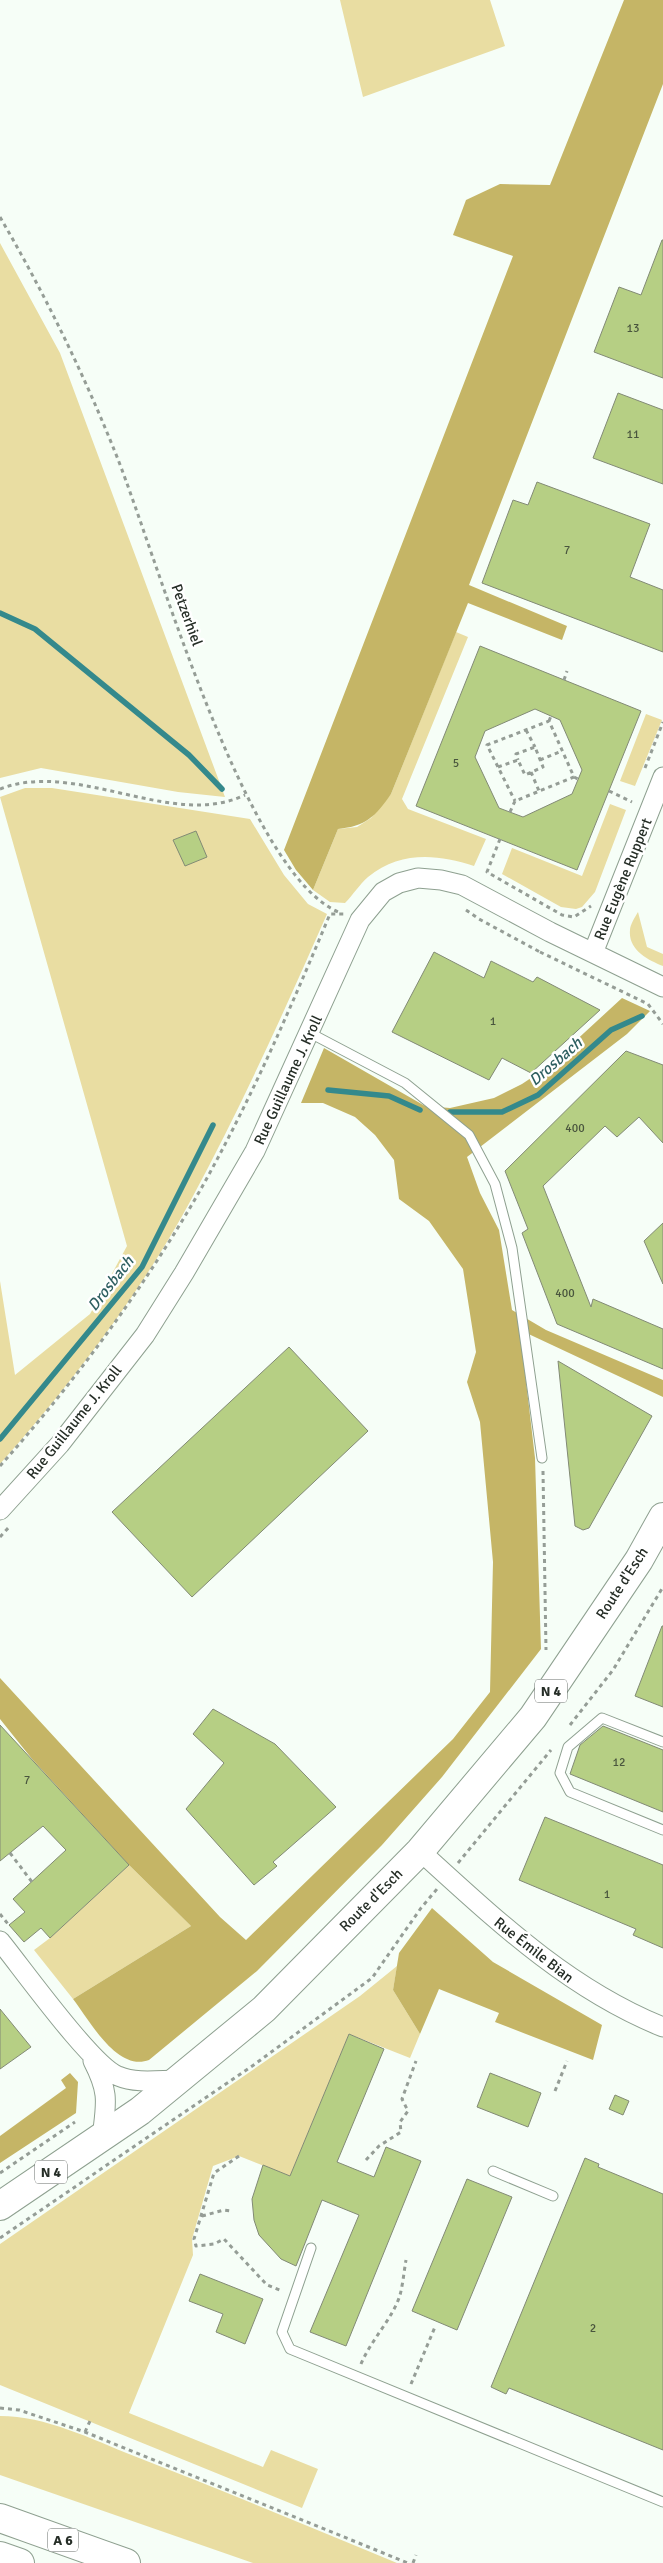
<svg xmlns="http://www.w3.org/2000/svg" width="663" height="2563" viewBox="0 0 663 2563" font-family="Signika,sans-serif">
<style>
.green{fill:#e9dda2}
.forest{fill:#c5b566}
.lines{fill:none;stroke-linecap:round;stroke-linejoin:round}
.stream{stroke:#34898c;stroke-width:5.5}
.building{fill:#b6cf84;stroke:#828a75;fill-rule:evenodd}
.lane-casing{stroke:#8ea090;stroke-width:11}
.street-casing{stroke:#8ea090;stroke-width:21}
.primary-casing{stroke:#8ea090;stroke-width:30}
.highway-casing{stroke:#8ea090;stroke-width:30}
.path{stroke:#959d96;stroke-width:3;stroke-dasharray:4 4;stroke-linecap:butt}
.lane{stroke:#fff;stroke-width:9}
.street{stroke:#fff;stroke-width:19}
.primary{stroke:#fff;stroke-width:28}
.highway{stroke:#fff;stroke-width:28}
.labels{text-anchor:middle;stroke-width:5;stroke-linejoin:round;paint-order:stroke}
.number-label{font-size:12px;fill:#4a563e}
.shield{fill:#fff;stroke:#676d68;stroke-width:1}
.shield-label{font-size:14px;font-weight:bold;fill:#262e27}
.street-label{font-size:15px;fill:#262e27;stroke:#fff}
.water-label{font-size:16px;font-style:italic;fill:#2f6062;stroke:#fff}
</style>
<rect width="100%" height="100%" fill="#f6fef7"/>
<!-- green -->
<path class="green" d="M340,0H490L505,46L363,97Z
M0,243L60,353L225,797L178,792L41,768L0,778Z
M456,632L468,637L402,799L408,809L486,839L474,866C437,854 400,851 368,877C359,885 353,895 345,903L330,902L313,890L338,829L357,827L371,818L391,794Z
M646,714L662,720L635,786L620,781Z
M25,788H52L250,819L284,875L308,904L327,914C285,1010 242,1105 192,1198C141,1293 72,1383 0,1464V1281L15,1375L90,1314L127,1246L0,797Z
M610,804L626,810L595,892L582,907L576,909L561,907L502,874L512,848L582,876Z
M638,912L647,947L663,954V966C648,960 628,950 630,930C630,925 635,917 638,912Z
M129,1865L191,1926L73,1999L34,1950L50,1938Z
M397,1966L393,1990L420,2034L410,2058L349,2034L290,2176L239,2156L213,2166L192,2239L193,2255L129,2413L263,2467L271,2450L318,2469L302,2508L0,2385V2244L360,1996Z
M0,2416C46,2416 91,2439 134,2456C222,2490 310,2527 397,2563H253L0,2475Z"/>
<!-- forest -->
<path class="forest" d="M624,0H663V84L469,585L567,626L562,640L468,603L391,794C375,817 366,826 338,829L313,890L296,870L284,850L513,256L453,235L466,200L500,184L550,185Z
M622,998L650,1011L627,1034L467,1157L480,1193L499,1230L512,1310L546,1330L663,1380V1397L520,1330L535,1458L541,1649L442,1777L382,1845L257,1971L149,2060C117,2072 90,2021 73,1999L191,1926L129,1865L32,1759L0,1719V1678L220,1917L246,1940L453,1739L490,1692L493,1562L480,1422L467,1382L476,1352L463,1269L429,1221L399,1199L394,1160L375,1135L355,1117L323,1103H301L324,1048L425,1106L450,1108L494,1098L522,1084L546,1068Z
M432,1908L493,1962L602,2025L593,2060L495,2022L499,2013L439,1989L420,2034L393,1990L399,1953Z
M70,2073L78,2082L76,2113L0,2163V2136L66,2088L61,2080Z"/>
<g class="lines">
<!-- stream -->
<path class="stream" d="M0,613L35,629L189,755L222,789
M328,1090L389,1096L420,1110
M450,1112H502L538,1095L611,1030L642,1016
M0,1439L142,1267L213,1125"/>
</g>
<!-- building -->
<path class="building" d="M662,240H663V378L594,352L619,287L641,295Z
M618,393L663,410V484L593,458Z
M537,482L650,524L630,577L663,590V652L482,583L513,500L528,505Z
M480,646L641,711L577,870L416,806ZM535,709L560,720L582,770L572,794L523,817L499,808L475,757L485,731Z
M196,831L207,857L185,866L173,840Z
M434,952L484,978L491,961L533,982L537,977L600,1010L531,1073L502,1058L489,1080L392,1032Z
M626,1051L663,1065V1143L639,1117L617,1137L605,1126L543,1186L591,1307L593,1299L663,1329V1369L557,1324L522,1233L528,1229L505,1171Z
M663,1223V1284L644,1241Z
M289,1347L368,1431L192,1597L112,1512Z
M558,1361L652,1416L589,1528L583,1530L575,1526Z
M662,1626H663V1707L635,1696Z
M213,1709L275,1744L336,1807L273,1862L277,1866L254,1885L186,1809L224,1763L193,1734Z
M0,1725L129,1865L50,1938L41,1928L24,1942L9,1925L25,1912L13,1899L66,1850L43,1826L0,1861Z
M603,1726L663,1750V1812L570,1774L580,1745Z
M545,1817L663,1865V1948L633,1935L636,1929L519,1880Z
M0,2009L31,2047L0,2069Z
M349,2034L384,2049L337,2162L374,2177L386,2147L421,2161L346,2346L310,2332L359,2215L322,2200L296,2266L281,2259L259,2235L254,2220L252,2199L263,2165L290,2176Z
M490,2073L541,2093L528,2127L477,2107Z
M615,2095L629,2101L623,2115L609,2109Z
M585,2158L599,2164L598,2167L663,2194V2450L509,2388L506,2394L491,2387Z
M467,2179L512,2197L457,2330L412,2311Z
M200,2274L263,2299L245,2344L216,2332L223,2314L189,2301Z"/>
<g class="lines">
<defs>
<path id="lane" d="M310,1033L405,1083L469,1135L495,1184L512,1248L542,1458
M663,1742L602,1718L568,1747L560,1773L570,1792L663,1830
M493,2171L553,2196
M311,2248L282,2332L290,2349L663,2502"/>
<path id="street" d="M593,953L663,777
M0,1510L60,1444L145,1335L184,1273L255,1151L360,920L383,892L399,883L418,878L441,880L462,885L550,932L663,987
M420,1851C495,1919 568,1989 663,2027
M0,1941C22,1968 92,2066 118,2076C137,2084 159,2080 179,2080
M93,2061C110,2094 106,2103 102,2138"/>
<path id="primary" d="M0,2206L140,2111L264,2009L420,1851L533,1717L639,1560L663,1517"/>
<path id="highway" d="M0,2518L126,2563
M0,2556L20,2563"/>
</defs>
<!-- lane casing -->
<use href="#lane" class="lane-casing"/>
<!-- street casing -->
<use href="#street" class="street-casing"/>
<!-- primary casing -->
<use href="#primary" class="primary-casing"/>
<!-- highway casing -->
<use href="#highway" class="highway-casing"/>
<!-- path -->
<path class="path" d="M0,217C43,291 81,368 113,447C154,545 245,878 341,913
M564,680L567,671
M549,721L551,716
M526,730L535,747
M540,760L562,751
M498,767L518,760L525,775L543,767L535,747L516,754L518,760
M645,768L663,722
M531,772L539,791
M574,777L578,779
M0,789C77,759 172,830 245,795
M609,791L632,802
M510,812L515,801L574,777L549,721L487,745L515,801
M500,839L487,872L562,915L574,917L591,906
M466,910L479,919L540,952
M540,952L648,1004L663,1024
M0,1466C73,1384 138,1296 194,1201C247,1109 289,1012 330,914H344
M543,1471L546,1650
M0,1537L10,1526
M570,1725L613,1670L663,1587
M10,1853L32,1882
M458,1863L551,1750
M0,1914L8,1924
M555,2091L567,2061
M239,2156L214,2173L194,2239L196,2246L214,2244L224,2239L267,2285L282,2291
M366,2160L379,2146L401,2132L400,2122L408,2111L402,2099L416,2061
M0,2173L75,2122
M202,2216L224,2210L232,2211
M0,2238L255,2064L372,1978L421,1908L437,1889
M361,2364C371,2340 393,2318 400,2295C403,2284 404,2271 406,2260
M411,2384L435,2327
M0,2408L19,2410L85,2432L408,2563
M85,2432L90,2421
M413,2563L416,2555"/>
<!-- lane -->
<use href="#lane" class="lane"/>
<!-- street -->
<use href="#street" class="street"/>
<!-- primary -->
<use href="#primary" class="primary"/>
<!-- highway -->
<use href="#highway" class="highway"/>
</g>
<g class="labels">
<!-- number labels -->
<g class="number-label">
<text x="633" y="332">13</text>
<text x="633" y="438">11</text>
<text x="567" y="554">7</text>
<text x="456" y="767">5</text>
<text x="493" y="1025">1</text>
<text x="575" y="1132">400</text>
<text x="565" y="1297">400</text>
<text x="619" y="1766">12</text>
<text x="27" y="1784">7</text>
<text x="607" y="1898">1</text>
<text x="593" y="2332">2</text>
</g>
<!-- shield labels -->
<g class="shield">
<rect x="535" y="1679.5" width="32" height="23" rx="4"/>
<rect x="35" y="2160.5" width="32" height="23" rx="4"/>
<rect x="48" y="2528.5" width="30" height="23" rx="4"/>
</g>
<g class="shield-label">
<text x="551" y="1696">N 4</text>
<text x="51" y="2177">N 4</text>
<text x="63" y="2545">A 6</text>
</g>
<!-- street labels -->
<g class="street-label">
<text transform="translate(187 615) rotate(70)" y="5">Petzerhiel</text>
<text transform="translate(623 879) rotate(-68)" y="5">Rue Eugène Ruppert</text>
<text transform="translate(288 1080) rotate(-65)" y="5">Rue Guillaume J. Kroll</text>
<text transform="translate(74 1422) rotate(-51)" y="5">Rue Guillaume J. Kroll</text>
<text transform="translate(622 1583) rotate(-57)" y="5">Route d'Esch</text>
<text transform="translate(371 1900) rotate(-45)" y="5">Route d'Esch</text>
<text transform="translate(534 1950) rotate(38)" y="5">Rue Émile Bian</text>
</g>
<!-- water labels -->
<g class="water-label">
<text transform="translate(555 1061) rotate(-41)" y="6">Drosbach</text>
<text transform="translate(110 1283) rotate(-52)" y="6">Drosbach</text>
</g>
</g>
</svg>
